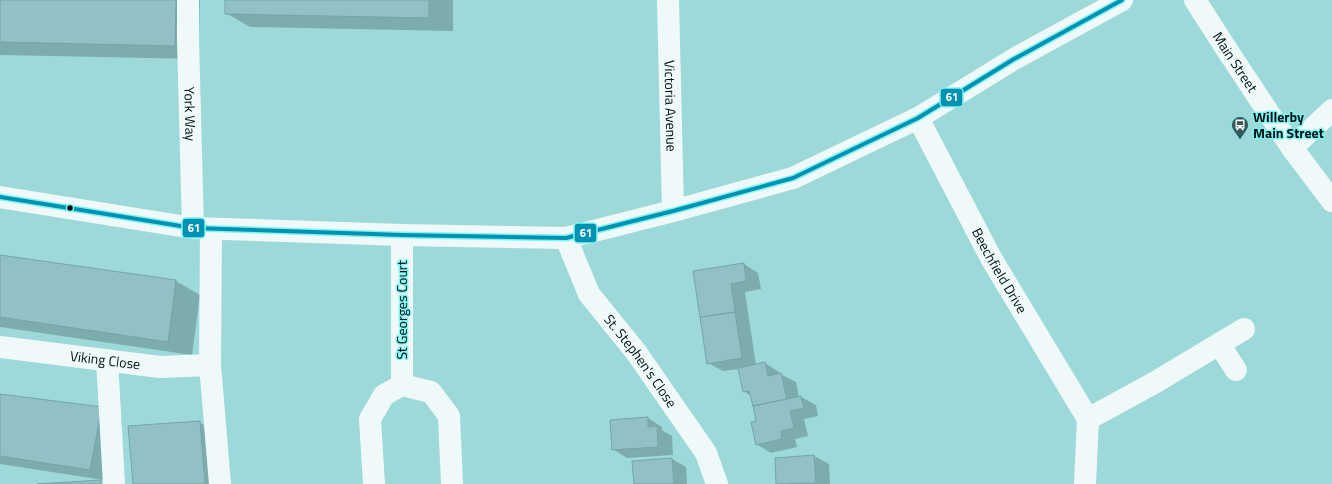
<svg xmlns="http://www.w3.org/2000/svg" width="1332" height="484" viewBox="0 0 1332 484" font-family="'Titillium Web',sans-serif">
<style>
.shadow{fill:#0003}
.building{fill:#91c1c5;stroke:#73a5a9}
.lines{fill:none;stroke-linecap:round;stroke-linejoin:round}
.minor{stroke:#f0f9f9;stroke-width:22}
.bus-1-casing{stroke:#82f3f1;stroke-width:7}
.bus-1{stroke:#0092b2;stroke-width:4}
.bus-dot{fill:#001313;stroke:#82f3f1;stroke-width:1.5}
.labels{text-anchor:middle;stroke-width:3;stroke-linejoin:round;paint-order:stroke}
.street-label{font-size:14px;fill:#001313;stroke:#82f3f1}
.poi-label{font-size:14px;font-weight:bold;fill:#001313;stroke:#82f3f1;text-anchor:start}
.line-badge{stroke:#82f3f1;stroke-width:1.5}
.badge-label{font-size:11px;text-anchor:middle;font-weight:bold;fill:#fff}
</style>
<rect width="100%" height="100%" fill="#9cd9d8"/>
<!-- shadow -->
<path class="shadow" d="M0,0H200L198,59L0,55Z
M226,0H453V31L250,27L226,13Z
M0,256L176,281L200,295L192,355L0,327Z
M744,264L758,273L761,289L745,292L756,365L765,363L779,372L780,374L796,382L799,397H801L816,405L818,416L804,419L808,436L795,439L797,447L771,453L756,444L757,421L751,396L744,391L739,369L723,371L708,363L694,272Z
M0,395L102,408L122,420L110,481L0,464Z
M648,418L662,427V430L672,436L673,455L627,458L613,449Z
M199,422L223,436L227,484H134Z
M814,456L829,464L830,484H778L776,458Z
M672,459L686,467L687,484H635Z"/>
<!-- building -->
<path class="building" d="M0,0H176L175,46L0,42Z
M225,0H429V18L225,14Z
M0,255L176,280L168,342L0,317Z
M744,263L746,281L731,284L735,312L700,317L693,271Z
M735,312L742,358L707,364L700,317Z
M765,362L768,376L781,373L787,399L753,406L749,391L743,392L738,368Z
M0,394L102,407L90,470L0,456Z
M801,396L804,408L790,411L794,428L781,431L782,439L756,445L751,422L756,421L753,406Z
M648,417V427L657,426L658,447L612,450L610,420Z
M200,421L205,484H133L128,426Z
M814,455L816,483L776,484L775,458Z
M672,458L674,484H634L632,461Z
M101,480V484H37Z"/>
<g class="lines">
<!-- minor -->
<g class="minor">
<path id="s1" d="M188,0V40L193,228"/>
<path id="s2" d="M668,0L673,211"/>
<path id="s3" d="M1195,0L1229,53L1292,148L1332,201"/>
<path id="s4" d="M918,118L991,258L1088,419L1085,484"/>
<path d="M1292,148L1332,110"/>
<path d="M0,197L193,228L402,235L566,238L673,211L793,178L918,118L1014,59L1122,0"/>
<path d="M211,229L210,365L220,484"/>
<path d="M402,235V385"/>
<path id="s5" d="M566,238L589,294L636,352L706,453L717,484"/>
<path d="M1219,344L1236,370"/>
<path id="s6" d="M0,347L160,367L210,365"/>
<path d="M107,360L114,484"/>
<path d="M1088,419L1154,383L1244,329"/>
<path d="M374,484L370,419L384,395L402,385L431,392L449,416L452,484"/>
</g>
<defs>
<path id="bus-1" d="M0,197L193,228L402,235L566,238L673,211L793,178L918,118L1014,59L1122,0"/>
</defs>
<!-- bus-1 casing -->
<use href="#bus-1" class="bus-1-casing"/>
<!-- bus-1 -->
<use href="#bus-1" class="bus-1"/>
</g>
<!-- icons -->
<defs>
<symbol id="bus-pin" viewBox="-11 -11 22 30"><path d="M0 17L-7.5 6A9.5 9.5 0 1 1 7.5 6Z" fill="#375858" stroke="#82f3f1"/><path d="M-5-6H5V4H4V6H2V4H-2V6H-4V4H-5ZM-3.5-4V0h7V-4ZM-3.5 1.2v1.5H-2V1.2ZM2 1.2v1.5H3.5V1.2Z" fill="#fff"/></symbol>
</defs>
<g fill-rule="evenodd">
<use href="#bus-pin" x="1230" y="115" width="20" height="27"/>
</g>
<!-- markers -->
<circle class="bus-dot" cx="70" cy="208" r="3.5"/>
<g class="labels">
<!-- street labels -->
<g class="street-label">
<text dy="5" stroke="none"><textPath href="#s3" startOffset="74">Main Street</textPath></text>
<text dy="5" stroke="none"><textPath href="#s2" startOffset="106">Victoria Avenue</textPath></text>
<text dy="5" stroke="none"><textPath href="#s1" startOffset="114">York Way</textPath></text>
<text dy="5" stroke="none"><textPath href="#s4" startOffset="173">Beechfield Drive</textPath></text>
<text transform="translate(402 310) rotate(-90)" y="5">St Georges Court</text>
<text dy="5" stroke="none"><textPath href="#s6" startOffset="106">Viking Close</textPath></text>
<text dy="5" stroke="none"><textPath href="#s5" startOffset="145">St. Stephen's Close</textPath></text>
</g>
<!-- poi labels -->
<g class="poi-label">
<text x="1253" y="122">Willerby<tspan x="1253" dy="16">Main Street</tspan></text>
</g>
</g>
<g class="line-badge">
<rect x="940" y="88" width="23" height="19" rx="4" fill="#0092b2"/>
<rect x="182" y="218" width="23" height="20" rx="4" fill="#0092b2"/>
<rect x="574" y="223" width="23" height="20" rx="4" fill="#0092b2"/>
</g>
<g class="badge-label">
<text x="952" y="101">61</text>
<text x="194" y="232">61</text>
<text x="586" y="237">61</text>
</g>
</svg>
